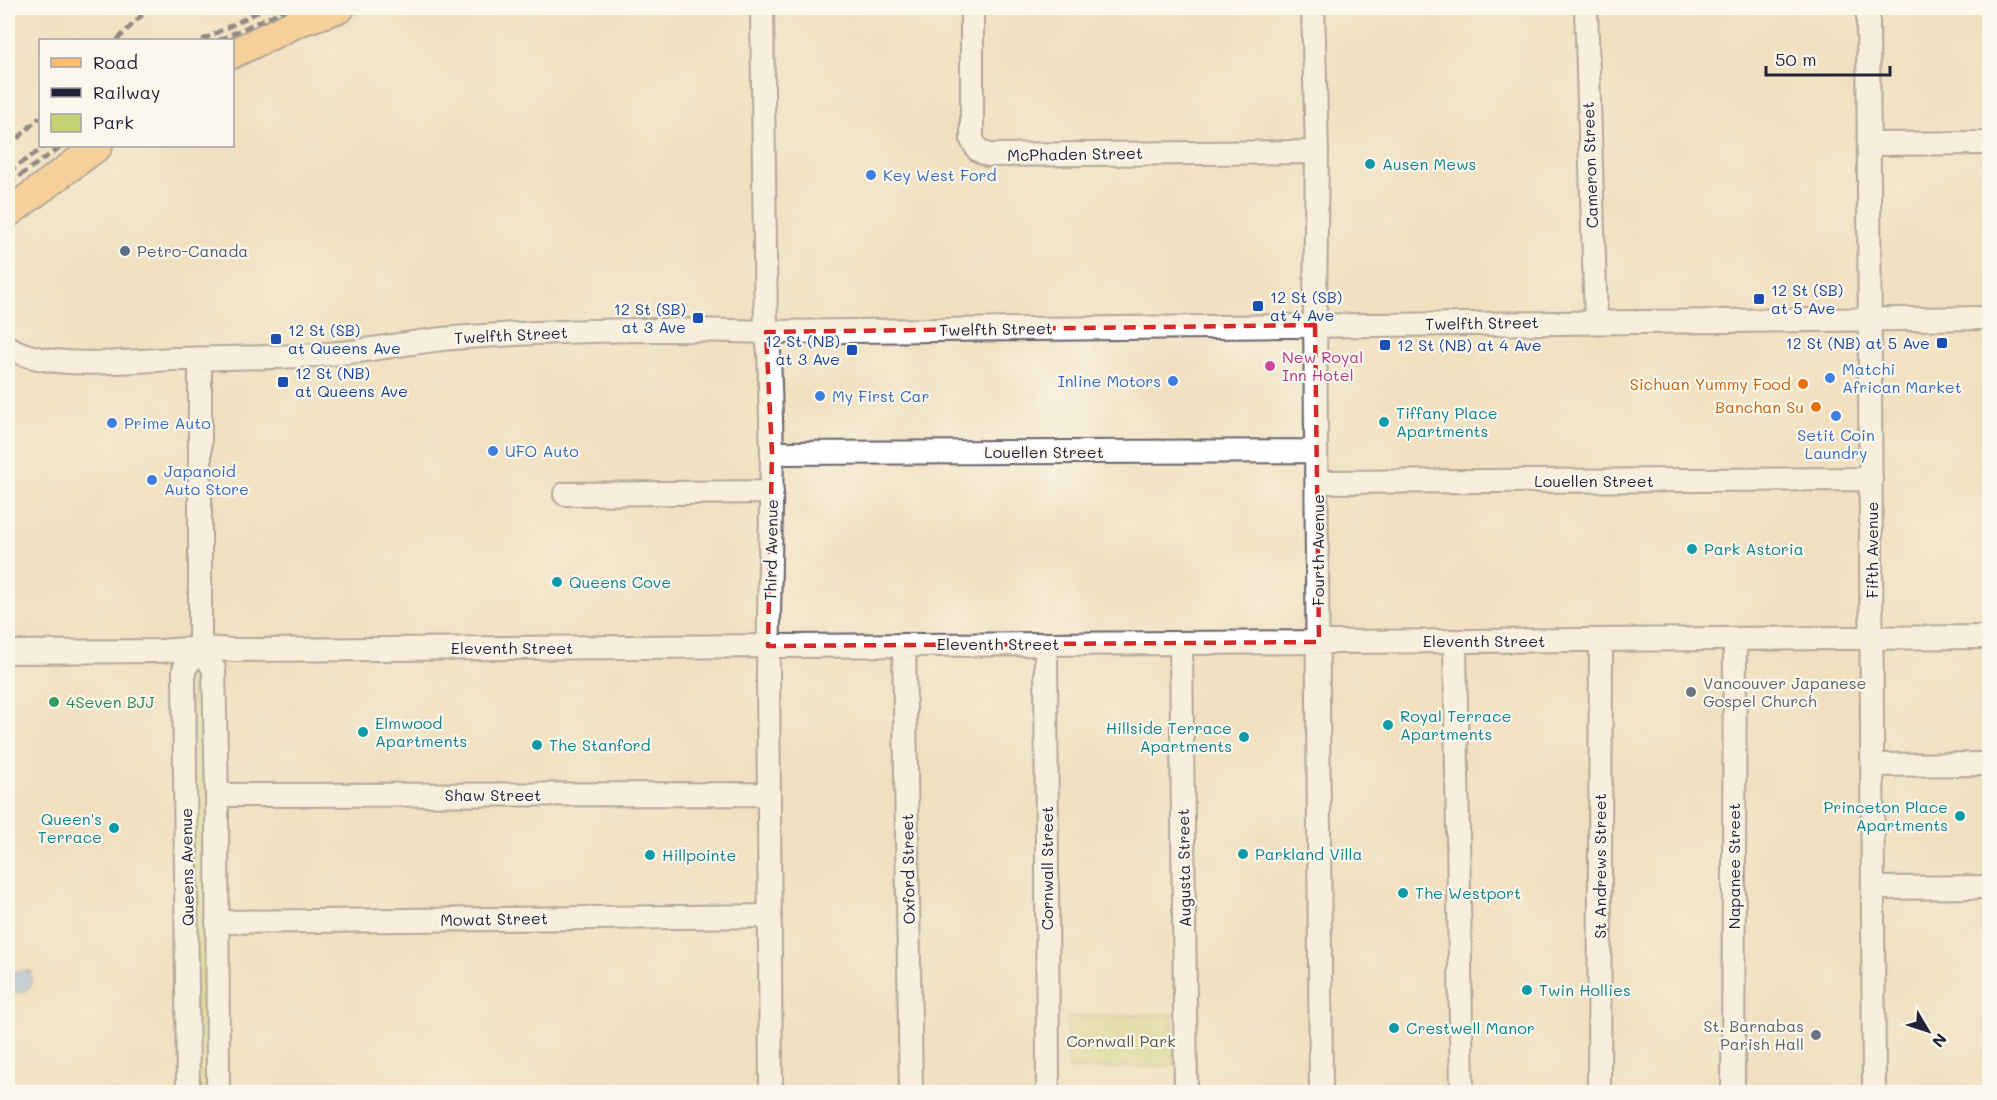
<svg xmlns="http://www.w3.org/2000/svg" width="1997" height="1100" viewBox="0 0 1997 1100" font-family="Mali,sans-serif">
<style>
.green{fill:#c4d274;stroke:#737a58;stroke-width:1.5}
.water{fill:#79ade6;stroke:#4e6890;stroke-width:1.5}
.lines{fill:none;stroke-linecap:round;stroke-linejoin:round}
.minor-casing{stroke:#6a646a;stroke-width:26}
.major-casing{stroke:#6a646a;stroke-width:32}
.minor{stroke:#fff;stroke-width:22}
.major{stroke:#fcbd6e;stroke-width:28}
.rail{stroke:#22223b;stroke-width:4.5;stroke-dasharray:9 4.5;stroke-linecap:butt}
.marked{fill:none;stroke:#d62828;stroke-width:4.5;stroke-dasharray:12 8;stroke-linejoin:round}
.culture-dot{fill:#0f9aa8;stroke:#fbf7ec;stroke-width:2}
.shop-dot{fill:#3f7fe0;stroke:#fbf7ec;stroke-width:2}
.service-dot{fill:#5c6f8a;stroke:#fbf7ec;stroke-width:2}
.transit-dot{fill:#1a4fb4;stroke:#fbf7ec;stroke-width:2}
.hotel-dot{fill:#d1479c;stroke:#fbf7ec;stroke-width:2}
.food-dot{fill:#e8710a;stroke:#fbf7ec;stroke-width:2}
.worship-dot{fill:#6b7280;stroke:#fbf7ec;stroke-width:2}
.leisure-dot{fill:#2e9e5b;stroke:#fbf7ec;stroke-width:2}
.labels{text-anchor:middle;stroke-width:4.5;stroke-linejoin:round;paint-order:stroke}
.street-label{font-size:16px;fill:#22223b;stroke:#fbf7ec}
.culture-label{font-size:16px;fill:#0d838f;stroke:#fbf7ec;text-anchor:start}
.shop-label{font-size:16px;fill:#366cbe;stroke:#fbf7ec;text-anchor:start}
.service-label{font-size:16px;fill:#4e5e75;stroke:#fbf7ec;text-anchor:start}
.transit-label{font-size:16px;fill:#164399;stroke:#fbf7ec;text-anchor:start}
.hotel-label{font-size:16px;fill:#b23c85;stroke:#fbf7ec;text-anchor:start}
.food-label{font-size:16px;fill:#c56008;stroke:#fbf7ec;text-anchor:end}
.worship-label{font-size:16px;fill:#5b616d;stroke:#fbf7ec;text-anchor:start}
.leisure-label{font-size:16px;fill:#27864d;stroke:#fbf7ec;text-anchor:start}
.park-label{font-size:16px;fill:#53574c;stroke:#fbf7ec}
</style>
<rect width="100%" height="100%" fill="#fbf7ec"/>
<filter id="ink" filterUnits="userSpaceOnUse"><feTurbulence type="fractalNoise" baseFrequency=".0167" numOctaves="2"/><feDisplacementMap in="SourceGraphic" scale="12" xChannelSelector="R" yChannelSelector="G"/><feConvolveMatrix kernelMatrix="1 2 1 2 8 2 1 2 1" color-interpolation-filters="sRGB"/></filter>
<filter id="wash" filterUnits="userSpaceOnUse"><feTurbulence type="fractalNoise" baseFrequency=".008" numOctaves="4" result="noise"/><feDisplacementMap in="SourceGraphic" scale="24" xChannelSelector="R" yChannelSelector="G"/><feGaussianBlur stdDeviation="1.35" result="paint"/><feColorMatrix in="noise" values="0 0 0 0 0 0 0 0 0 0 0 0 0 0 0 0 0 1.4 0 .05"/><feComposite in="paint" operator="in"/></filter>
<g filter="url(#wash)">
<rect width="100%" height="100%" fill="#f0e0c0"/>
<!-- green -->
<path class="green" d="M191,672H206L210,1092H195Z
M1173,1014L1174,1066L1069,1069L1067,1017Z"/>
<!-- water -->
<path class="water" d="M31,971V985L25,992L8,993L9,972Z"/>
</g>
<g filter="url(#ink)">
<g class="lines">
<defs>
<path id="minor" d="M762,8L766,332L769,352L772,453L768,670L771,1092
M972,8V140L978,150L988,155L1317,152
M1313,8L1317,152L1315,305L1321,1092
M1586,8L1596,322
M1868,8L1874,1092
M1869,144L1990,143
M8,347C47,371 127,361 173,359C229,357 285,359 341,353C383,349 424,339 467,337C566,330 666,328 766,332L1990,318
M200,359V648L214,669L217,795L218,1092
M772,453L1316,451
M1317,482L1871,479
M565,494L772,492
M1455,641L1462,1092
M1181,643L1186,1092
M1046,644L1048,1092
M904,645L911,1092
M8,652L160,651L200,648L234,650L1990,637
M1873,765L1990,764
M217,795L769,794
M1874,888L1990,887
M217,922L770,916
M188,1092L184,669L200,648
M1599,1092L1601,640
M1733,1092L1735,639"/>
<path id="major" d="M232,54L298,22L340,8
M8,213L98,146"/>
</defs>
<!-- minor casing -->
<use href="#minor" class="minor-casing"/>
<!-- major casing -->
<use href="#major" class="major-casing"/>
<!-- minor -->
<use href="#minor" class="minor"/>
<!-- major -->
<use href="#major" class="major"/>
<!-- rail -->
<path class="rail" d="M117,40L149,8
M202,40L266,8
M219,40L288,8
M8,148L40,117
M8,172L45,146
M8,184L62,146"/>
</g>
</g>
<!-- marked area -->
<path d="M0 0H1997V1100H0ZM1315,325L1319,642L768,646L772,453L766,332Z" fill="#f0e0c0" fill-opacity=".55" fill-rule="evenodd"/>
<path class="marked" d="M1315,325L1319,642L768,646L772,453L766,332Z"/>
<!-- markers -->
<g class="culture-dot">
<circle cx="1370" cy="164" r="6"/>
<circle cx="1384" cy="422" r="6"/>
<circle cx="1692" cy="549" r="6"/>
<circle cx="557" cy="582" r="6"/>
<circle cx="1388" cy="725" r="6"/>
<circle cx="363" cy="732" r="6"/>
<circle cx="1244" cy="737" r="6"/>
<circle cx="537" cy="745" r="6"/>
<circle cx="1960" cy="816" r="6"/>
<circle cx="114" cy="828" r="6"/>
<circle cx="1243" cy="854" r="6"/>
<circle cx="650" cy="855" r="6"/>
<circle cx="1403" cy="893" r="6"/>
<circle cx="1527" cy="990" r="6"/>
<circle cx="1394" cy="1028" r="6"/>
</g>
<g class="shop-dot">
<circle cx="871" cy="175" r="6"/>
<circle cx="1830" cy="378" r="6"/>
<circle cx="1173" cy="381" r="6"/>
<circle cx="820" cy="396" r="6"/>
<circle cx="1836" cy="416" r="6"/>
<circle cx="112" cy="423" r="6"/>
<circle cx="493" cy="451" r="6"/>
<circle cx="152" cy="480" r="6"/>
</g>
<circle class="service-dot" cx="125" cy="251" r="6"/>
<g class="transit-dot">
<rect x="1753" y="293" width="12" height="12" rx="3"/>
<rect x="1252" y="300" width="12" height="12" rx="3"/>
<rect x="692" y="312" width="12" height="12" rx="3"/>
<rect x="270" y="333" width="12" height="12" rx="3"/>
<rect x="1936" y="337" width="12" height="12" rx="3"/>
<rect x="1379" y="339" width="12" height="12" rx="3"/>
<rect x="846" y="344" width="12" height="12" rx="3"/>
<rect x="277" y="376" width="12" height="12" rx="3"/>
</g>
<circle class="hotel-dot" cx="1270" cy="366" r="6"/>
<g class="food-dot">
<circle cx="1803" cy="384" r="6"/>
<circle cx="1816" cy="407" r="6"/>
</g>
<g class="worship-dot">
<circle cx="1691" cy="692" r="6"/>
<circle cx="1816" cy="1035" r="6"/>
</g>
<circle class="leisure-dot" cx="54" cy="702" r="6"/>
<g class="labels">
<!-- street labels -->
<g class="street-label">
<text transform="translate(1075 154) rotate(-1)" y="6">McPhaden Street</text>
<text transform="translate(1590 165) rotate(-92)" y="6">Cameron Street</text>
<text transform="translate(1482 323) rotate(-1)" y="6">Twelfth Street</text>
<text transform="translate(996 329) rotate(-1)" y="6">Twelfth Street</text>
<text transform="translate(511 335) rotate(-3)" y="6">Twelfth Street</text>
<text x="1044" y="458">Louellen Street</text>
<text x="1594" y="487">Louellen Street</text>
<text transform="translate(771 550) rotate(-89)" y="6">Third Avenue</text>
<text transform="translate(1318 550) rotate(-90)" y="6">Fourth Avenue</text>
<text transform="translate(1872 550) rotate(-90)" y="6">Fifth Avenue</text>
<text x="1484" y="647">Eleventh Street</text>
<text x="998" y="650">Eleventh Street</text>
<text x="512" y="654">Eleventh Street</text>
<text x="493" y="801">Shaw Street</text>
<text transform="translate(1600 866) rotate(-90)" y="6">St Andrews Street</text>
<text transform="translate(1734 866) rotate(-90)" y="6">Napanee Street</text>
<text transform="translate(187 867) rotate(-91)" y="6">Queens Avenue</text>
<text transform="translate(1047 868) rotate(-90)" y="6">Cornwall Street</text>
<text transform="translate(1184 868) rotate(-91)" y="6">Augusta Street</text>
<text transform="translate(908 869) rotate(-91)" y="6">Oxford Street</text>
<text transform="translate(494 919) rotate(-1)" y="6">Mowat Street</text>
</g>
<!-- culture labels -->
<g class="culture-label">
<text x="1382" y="170">Ausen Mews</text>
<text x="1396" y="419">Tiffany Place<tspan x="1396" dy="18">Apartments</tspan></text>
<text x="1704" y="555">Park Astoria</text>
<text x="569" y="588">Queens Cove</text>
<text x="1400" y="722">Royal Terrace<tspan x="1400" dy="18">Apartments</tspan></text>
<text x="375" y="729">Elmwood<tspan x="375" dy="18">Apartments</tspan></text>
<text x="1232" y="734" text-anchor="end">Hillside Terrace<tspan x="1232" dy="18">Apartments</tspan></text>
<text x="549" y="751">The Stanford</text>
<text x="1948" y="813" text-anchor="end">Princeton Place<tspan x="1948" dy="18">Apartments</tspan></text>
<text x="102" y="825" text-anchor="end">Queen's<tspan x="102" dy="18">Terrace</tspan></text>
<text x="1255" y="860">Parkland Villa</text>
<text x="662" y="861">Hillpointe</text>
<text x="1415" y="899">The Westport</text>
<text x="1539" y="996">Twin Hollies</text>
<text x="1406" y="1034">Crestwell Manor</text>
</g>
<!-- shop labels -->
<g class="shop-label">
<text x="883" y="181">Key West Ford</text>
<text x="1842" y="375">Matchi<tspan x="1842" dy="18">African Market</tspan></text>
<text x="1161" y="387" text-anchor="end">Inline Motors</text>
<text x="832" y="402">My First Car</text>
<text x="124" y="429">Prime Auto</text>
<text x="1836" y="441" text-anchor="middle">Setit Coin<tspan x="1836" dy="18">Laundry</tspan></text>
<text x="505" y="457">UFO Auto</text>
<text x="164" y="477">Japanoid<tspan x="164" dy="18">Auto Store</tspan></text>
</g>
<!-- service labels -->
<g class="service-label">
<text x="137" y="257">Petro-Canada</text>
</g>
<!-- transit labels -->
<g class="transit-label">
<text x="1771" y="296">12 St (SB)<tspan x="1771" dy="18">at 5 Ave</tspan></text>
<text x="1270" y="303">12 St (SB)<tspan x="1270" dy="18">at 4 Ave</tspan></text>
<text x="686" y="315" text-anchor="end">12 St (SB)<tspan x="686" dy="18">at 3 Ave</tspan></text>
<text x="288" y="336">12 St (SB)<tspan x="288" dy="18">at Queens Ave</tspan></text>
<text x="840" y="347" text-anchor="end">12 St (NB)<tspan x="840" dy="18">at 3 Ave</tspan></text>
<text x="1930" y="349" text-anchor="end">12 St (NB) at 5 Ave</text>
<text x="1397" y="351">12 St (NB) at 4 Ave</text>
<text x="295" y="379">12 St (NB)<tspan x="295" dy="18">at Queens Ave</tspan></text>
</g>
<!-- hotel labels -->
<g class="hotel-label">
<text x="1282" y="363">New Royal<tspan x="1282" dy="18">Inn Hotel</tspan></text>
</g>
<!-- food labels -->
<g class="food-label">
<text x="1791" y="390">Sichuan Yummy Food</text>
<text x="1804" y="413">Banchan Su</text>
</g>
<!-- worship labels -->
<g class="worship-label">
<text x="1703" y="689">Vancouver Japanese<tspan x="1703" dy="18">Gospel Church</tspan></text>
<text x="1804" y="1032" text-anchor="end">St. Barnabas<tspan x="1804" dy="18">Parish Hall</tspan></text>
</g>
<!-- leisure labels -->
<g class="leisure-label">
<text x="66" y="708">4Seven BJJ</text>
</g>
<!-- park labels -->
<g class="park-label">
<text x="1121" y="1047">Cornwall Park</text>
</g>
</g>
<!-- margin -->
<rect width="1997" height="1100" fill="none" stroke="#fbf7ec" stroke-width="30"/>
<!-- legend -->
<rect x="39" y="39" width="195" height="108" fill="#fbf7ec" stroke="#a4a2a5" stroke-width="1.5"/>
<rect x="51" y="58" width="30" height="9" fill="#fcbd6e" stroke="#a4a2a5" stroke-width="1.5"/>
<text x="93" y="69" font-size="18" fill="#22223b">Road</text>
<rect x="51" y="88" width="30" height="9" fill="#22223b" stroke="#a4a2a5" stroke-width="1.5"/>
<text x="93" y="99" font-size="18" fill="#22223b">Railway</text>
<rect x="51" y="114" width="30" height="18" fill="#c4d274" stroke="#a4a2a5" stroke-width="1.5"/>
<text x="93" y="129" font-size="18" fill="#22223b">Park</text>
<!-- north arrow -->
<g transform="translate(1928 1031) rotate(129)" stroke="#fbf7ec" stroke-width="4.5" paint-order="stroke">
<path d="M0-4.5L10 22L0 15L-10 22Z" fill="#22223b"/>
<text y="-9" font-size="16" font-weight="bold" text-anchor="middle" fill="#22223b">N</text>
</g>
<!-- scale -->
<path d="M1766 66v9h124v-9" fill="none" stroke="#22223b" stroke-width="3"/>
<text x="1775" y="66" font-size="18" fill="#22223b" stroke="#fbf7ec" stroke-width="4.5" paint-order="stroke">50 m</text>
</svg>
